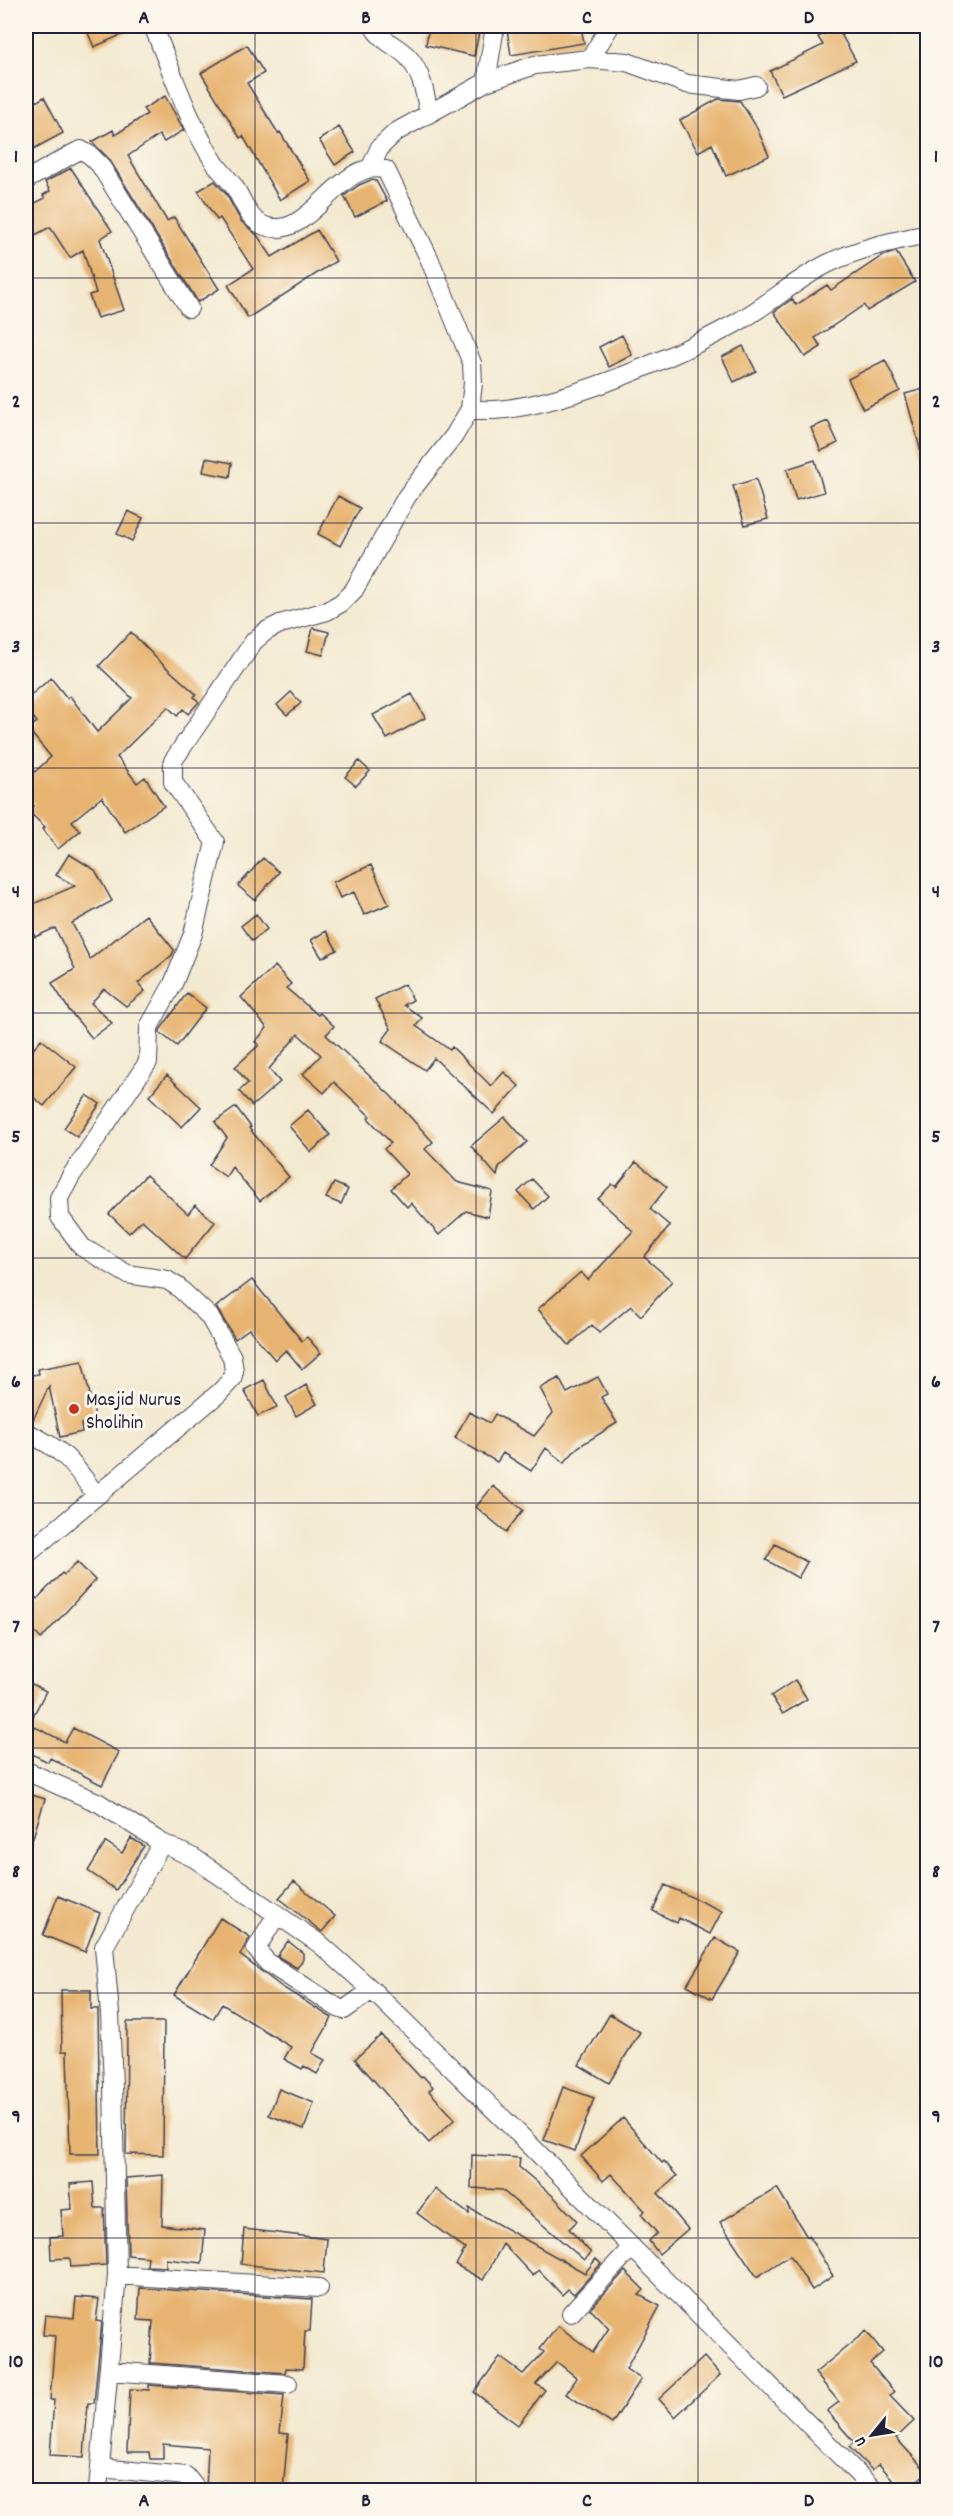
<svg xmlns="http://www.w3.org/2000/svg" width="953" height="2516" viewBox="0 0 953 2516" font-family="Dekko,sans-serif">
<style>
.building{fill:#e7b36f}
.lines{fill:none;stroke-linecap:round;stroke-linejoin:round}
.minor-casing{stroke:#414051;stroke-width:20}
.minor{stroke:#fff;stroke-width:18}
.grid{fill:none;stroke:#22223b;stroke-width:1.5;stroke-opacity:0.55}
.poi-dot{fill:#c8321e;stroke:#fbf7ec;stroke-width:2}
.labels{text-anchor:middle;stroke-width:6;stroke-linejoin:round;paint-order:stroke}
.poi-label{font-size:20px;fill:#22223b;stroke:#fbf7ec;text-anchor:start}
.neatline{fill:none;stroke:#22223b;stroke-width:2}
.grid-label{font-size:20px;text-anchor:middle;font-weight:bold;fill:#22223b}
</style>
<rect width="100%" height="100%" fill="#fbf7ec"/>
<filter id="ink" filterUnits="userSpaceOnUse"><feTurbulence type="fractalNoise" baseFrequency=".0167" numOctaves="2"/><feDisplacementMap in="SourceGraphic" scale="12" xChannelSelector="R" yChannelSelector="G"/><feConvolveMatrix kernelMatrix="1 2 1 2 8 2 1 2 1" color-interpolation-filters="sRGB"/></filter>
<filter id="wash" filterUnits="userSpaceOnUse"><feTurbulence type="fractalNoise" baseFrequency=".008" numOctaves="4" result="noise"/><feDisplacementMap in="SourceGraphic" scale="24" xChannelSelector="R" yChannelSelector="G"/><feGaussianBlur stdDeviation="1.35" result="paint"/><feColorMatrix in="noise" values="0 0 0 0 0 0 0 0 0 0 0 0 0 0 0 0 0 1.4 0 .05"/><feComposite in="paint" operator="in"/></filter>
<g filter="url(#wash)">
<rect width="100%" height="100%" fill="#f3e9d0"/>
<g id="blocks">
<!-- building -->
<path class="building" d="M85,26H141L94,47Z
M429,26H469L468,30L479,32L474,56L426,45Z
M524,26H581L584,43L511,55L507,29Z
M837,27L856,61L782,95L770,71L823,45L818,37Z
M247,45L264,73L247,83L278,133L280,132L310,181L280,200L243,136L240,138L201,73Z
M165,96L184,130L164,142L159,135L128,156L167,221L174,217L219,289L198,302L109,159L92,142L113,130L115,135L147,114L143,109Z
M44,97L63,133L26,153V108Z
M718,99L740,101L756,126L769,156L726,176L712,144L698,152L680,120Z
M339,127L355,152L335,165L319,140Z
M71,168L112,231L100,239L124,310L97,318L89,295L96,293L83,250L70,258L50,227L26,240V208L45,198L43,195L50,191L45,182Z
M371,180L376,181L387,201L355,217L344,196L359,185Z
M215,181L226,194L241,221L257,235L272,257L317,230L336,261L248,318L228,285L253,269L220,218L217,220L198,191Z
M896,252L915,282L867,311L864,305L815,338L821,347L805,357L774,312L792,299L796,305L827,285L831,290L882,256Z
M622,335L632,355L609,367L599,347Z
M743,346L756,371L734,382L722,357Z
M885,360L900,391L863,409L848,379Z
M927,388V458L923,459L905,394Z
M828,421L838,443L821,451L811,428Z
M206,458L232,463L230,477L203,472Z
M815,460L824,492L796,500L787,469Z
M756,479L768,519L745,525L733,486Z
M338,496L360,508L340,546L318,534Z
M128,511L143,518L132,541L117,534Z
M313,628L329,632L323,655L307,651Z
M131,632L158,660L196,694L194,697L199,702L188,714L183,709L177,716L168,707L117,757L137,783L145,777L164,806L125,832L102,797L72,821L80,831L58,849L43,829L45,827L29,812L34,806L26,797V780L51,757L28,729L37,722L26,708V699L51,678L67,698L70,696L97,732L132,698L99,666Z
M291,692L301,703L287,715L277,705Z
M412,694L425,718L387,739L373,715Z
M359,761L370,771L356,786L345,777Z
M69,854L95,870L112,901L72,923L90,959L146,915L174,950L172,955L138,983L145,991L126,1006L104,989L91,1003L112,1023L92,1038L69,1010L52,983L75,969L55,928L35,937L26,914V907L75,886L56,875Z
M263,858L279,872L255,900L238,886Z
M371,865L389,904L364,915L354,892L340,898L333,882Z
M256,914L267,929L252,941L241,926Z
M326,931L337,950L322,958L311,940Z
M275,966L291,984L286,988L318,1015L320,1013L334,1026L326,1035L391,1096L433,1142L425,1149L457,1182L492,1191L488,1217L466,1211L439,1235L411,1203L407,1207L391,1189L407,1174L384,1149L391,1143L368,1118L370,1116L334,1082L324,1093L303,1074L321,1055L298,1034L269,1069L280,1082L252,1106L239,1091L248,1083L235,1067L259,1045L255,1042L267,1028L241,997Z
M405,984L413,1000L404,1005L422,1018L416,1026L450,1050L452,1047L491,1086L504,1072L519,1086L494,1114L434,1058L425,1070L382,1041L391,1029L375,999Z
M187,993L206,1008L177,1046L160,1033V1030Z
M41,1039L76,1067L44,1106L26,1091V1059Z
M167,1075L201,1107L182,1127L149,1096Z
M87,1095L100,1104L77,1137L64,1128Z
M236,1107L251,1127L249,1128L289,1177L260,1201L232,1167L226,1177L209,1165L227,1138L215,1122Z
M308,1110L330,1135L311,1152L289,1126Z
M505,1117L527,1142L499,1167L497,1176L471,1146Z
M636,1162L667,1187L650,1209L670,1226L644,1257L672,1281L641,1316L631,1306L599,1333L592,1325L569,1345L538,1309L581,1272L588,1280L633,1231L598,1199L612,1184L616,1187Z
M146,1175L188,1214L195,1205L215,1222L185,1259L142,1220L129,1233L109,1214Z
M532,1179L548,1196L534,1209L518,1192Z
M334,1183L348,1189L341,1204L326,1198Z
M252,1280L302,1341L307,1337L321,1353L302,1369L286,1350L275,1360L249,1329L235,1339L216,1307Z
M82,1361L96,1421L81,1424L82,1432L60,1437L49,1386L32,1422L26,1421V1376L39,1374L38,1369Z
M598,1377L607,1394L601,1397L617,1423L578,1447L564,1463L546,1448L531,1471L503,1453L497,1462L455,1438L469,1412L490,1423L495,1414L534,1436L553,1413L540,1388L559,1378L567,1393Z
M264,1380L277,1407L258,1416L244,1390Z
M306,1385L317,1404L296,1416L286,1397Z
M493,1486L523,1510L506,1532L476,1507Z
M775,1544L807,1562L798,1578L766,1560Z
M77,1562L95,1580L41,1639L26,1623V1587L37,1599L62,1573L64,1575Z
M795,1680L807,1699L783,1714L771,1696Z
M26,1681L46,1691L29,1724L65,1742L73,1728L119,1752L102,1785L50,1758L48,1762L26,1751Z
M26,1793L45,1799L29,1850L26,1849Z
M131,1838L144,1846L116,1890L88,1871L106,1842L122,1853Z
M294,1881L335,1916L322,1932L279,1898Z
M665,1885L722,1911L710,1934L679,1918L677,1923L653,1911Z
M58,1896L100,1913L85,1952L43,1935Z
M220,1918L250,1937L240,1955L282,1987L332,2018L312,2053L325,2060L317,2074L304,2066L302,2069L284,2059L291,2047L222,2004L213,2019L174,1995Z
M715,1938L740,1952L712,1999L687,1985Z
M288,1941L303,1953V1959L297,1968L277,1956Z
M61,1990H91V2009H98L100,2154H70L67,2051H62Z
M610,2014L640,2032L609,2083L579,2065Z
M127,2022H164L163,2155L126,2154Z
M381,2035L421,2078L423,2076L433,2087L429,2091L455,2119L429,2143L355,2059Z
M563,2087L594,2098L575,2151L544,2140Z
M279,2089L314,2103L304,2129L269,2115Z
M623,2118L662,2163L664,2161L677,2176L658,2193L688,2229L659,2254L649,2241L657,2233L641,2214L645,2211L611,2174L603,2181L581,2156Z
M472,2155L520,2158L519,2167L553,2196L577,2221L569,2229L591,2253L584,2260L502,2190L471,2188Z
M163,2175L162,2225L205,2230L202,2263L166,2259V2267L147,2266L148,2257L128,2255L126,2178Z
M93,2182L95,2208H104L106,2265L71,2267L70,2258L51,2259L50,2237L63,2236L61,2210L72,2209L70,2184Z
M777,2188L807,2237L809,2236L833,2276L812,2290L790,2255L757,2277L720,2222Z
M435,2189L469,2214V2208L585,2273L596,2259L601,2264L574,2294L568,2289L562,2295L539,2270L533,2276L503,2244L483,2280L456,2265L465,2249L417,2213Z
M244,2229L327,2239L324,2273L241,2264Z
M625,2271L644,2290L639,2295L660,2306L626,2369L641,2379L612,2424L566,2394L577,2378L557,2362L536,2384L545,2390L518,2425L474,2392L500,2357L523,2374L544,2352L540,2349L558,2326L593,2352L609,2328L590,2309Z
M140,2288L312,2299L310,2331H305L303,2369L286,2368L285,2373L150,2363L153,2321L138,2320Z
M76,2297L99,2299L96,2321L102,2322L94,2403H88L84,2457L50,2455L54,2400H50L55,2336L43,2335L45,2315L74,2318Z
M866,2331L883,2352L870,2363L894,2392L890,2396L914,2421L896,2438L927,2472L907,2490H902L879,2464L872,2470L849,2447L854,2442L827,2411L839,2402L815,2373Z
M704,2357L720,2375L675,2417L659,2399Z
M149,2385L284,2395L280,2433L288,2434L283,2490H206L208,2448L163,2444V2459H150L149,2452H127L130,2389L149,2390Z"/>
</g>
</g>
<g filter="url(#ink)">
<use href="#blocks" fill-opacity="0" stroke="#414051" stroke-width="1.5"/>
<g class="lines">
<defs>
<path id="minor" d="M373,26C381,41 396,45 408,57C422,73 425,93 429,114
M590,59L610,26
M486,82L495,26
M371,167L380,147L396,132L486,82L535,65L590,59L627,62L687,84L739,90L756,86
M26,180L76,152L81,150L90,155L100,165L189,308
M470,409C537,419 676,357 736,323C767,306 795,280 827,264C859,248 893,241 928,234
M26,1432C65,1451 71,1460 96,1495
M26,1555L219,1393L232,1379L234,1371L232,1357L209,1316L178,1287L167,1280L127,1274L82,1247L60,1217L59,1198L71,1176L148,1062L149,1027L173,984L193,934L215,842L173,782V761L254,641L266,631L280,624L327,611L341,603L354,590L407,496L454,436L470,409L473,383L472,363L429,258L386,170C340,155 310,243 265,226C248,220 244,202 235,188C229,179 221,172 215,163C188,122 172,71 153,26
M26,1771L99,1803L162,1843L194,1858L320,1944L372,1990L528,2143L874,2490
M277,1914L256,1949L268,1963L338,2008L344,2010L372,1990
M117,2275L319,2288
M571,2313L632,2247
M109,2371L288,2384
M100,2468L186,2476L194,2486V2490
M98,2490L117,2275L113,2085L110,2014L104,1947L162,1843"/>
</defs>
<!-- minor casing -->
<use href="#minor" class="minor-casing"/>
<!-- minor -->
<use href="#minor" class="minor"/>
</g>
</g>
<!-- grid -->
<path class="grid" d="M255,26V2490M476,26V2490M698,26V2490M26,278H928M26,523H928M26,768H928M26,1013H928M26,1258H928M26,1503H928M26,1748H928M26,1993H928M26,2238H928"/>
<!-- markers -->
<circle class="poi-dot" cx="74" cy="1409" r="6"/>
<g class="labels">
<!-- poi labels -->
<g class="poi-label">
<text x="86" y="1405">Masjid Nurus<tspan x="86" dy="23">Sholihin</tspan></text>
</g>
</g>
<!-- margin -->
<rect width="953" height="2516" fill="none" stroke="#fbf7ec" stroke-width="66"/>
<!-- north arrow -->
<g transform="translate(872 2435) rotate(240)" stroke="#fbf7ec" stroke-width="4.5" paint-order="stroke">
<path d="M0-4.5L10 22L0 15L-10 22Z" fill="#22223b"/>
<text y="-9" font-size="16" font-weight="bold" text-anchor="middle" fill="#22223b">U</text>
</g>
<rect x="33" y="33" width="887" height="2450" class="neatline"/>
<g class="grid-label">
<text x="144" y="23">A</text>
<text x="366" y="23">B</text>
<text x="587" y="23">C</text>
<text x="809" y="23">D</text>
<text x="16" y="162">1</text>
<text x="936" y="162">1</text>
<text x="16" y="407">2</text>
<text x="936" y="407">2</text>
<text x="16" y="652">3</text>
<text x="936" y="652">3</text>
<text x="16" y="897">4</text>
<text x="936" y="897">4</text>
<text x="16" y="1142">5</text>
<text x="936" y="1142">5</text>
<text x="16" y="1387">6</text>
<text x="936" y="1387">6</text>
<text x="16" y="1632">7</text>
<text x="936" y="1632">7</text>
<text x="16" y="1877">8</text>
<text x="936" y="1877">8</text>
<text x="16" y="2122">9</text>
<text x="936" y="2122">9</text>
<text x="16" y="2367">10</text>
<text x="936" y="2367">10</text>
<text x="144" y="2506">A</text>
<text x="366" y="2506">B</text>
<text x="587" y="2506">C</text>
<text x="809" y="2506">D</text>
</g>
</svg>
